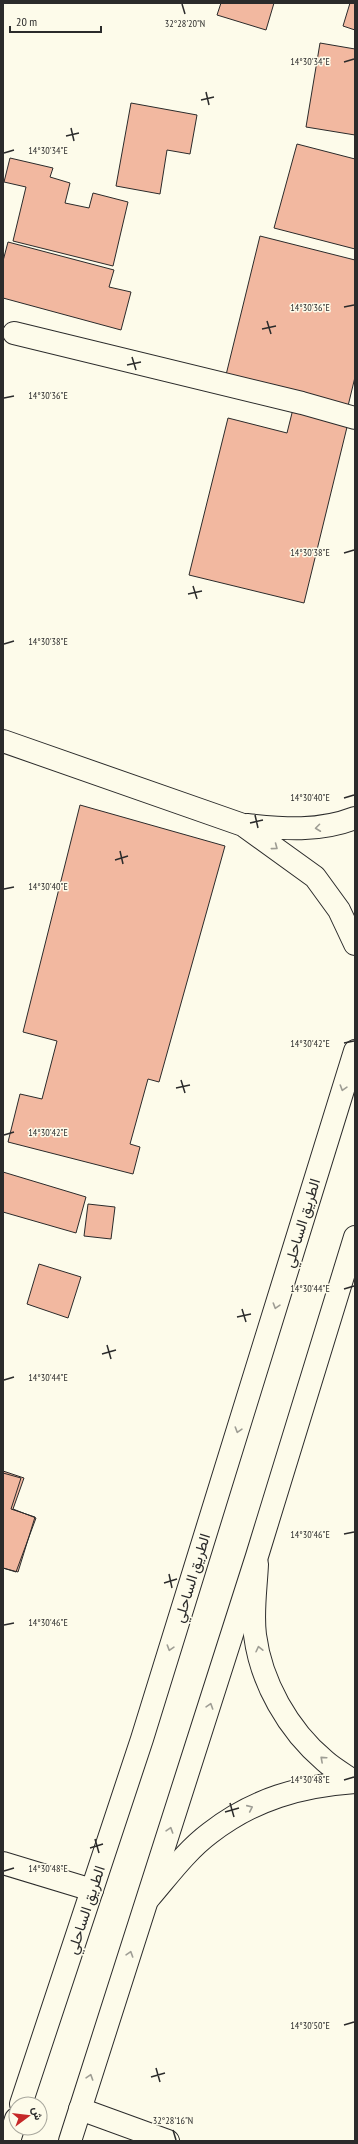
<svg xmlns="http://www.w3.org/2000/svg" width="358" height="2144" viewBox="0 0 358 2144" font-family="'PT Sans Narrow',Vazirmatn,sans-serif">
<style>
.building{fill:#f2b8a0;stroke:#2b2b2b}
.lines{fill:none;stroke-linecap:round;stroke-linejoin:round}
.street-casing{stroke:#2b2b2b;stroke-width:24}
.secondary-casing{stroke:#2b2b2b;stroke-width:24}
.highway-casing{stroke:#2b2b2b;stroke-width:24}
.street{stroke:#fdfbea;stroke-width:22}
.secondary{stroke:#fdfbea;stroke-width:22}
.highway{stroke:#fdfbea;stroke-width:22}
.oneway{stroke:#9e9d94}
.ticks{fill:none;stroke:#2b2b2b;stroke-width:1.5}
.labels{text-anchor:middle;stroke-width:3;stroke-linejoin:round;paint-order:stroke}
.street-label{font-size:15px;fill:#2b2b2b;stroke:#fdfbea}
.ticks-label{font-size:10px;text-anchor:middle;fill:#2b2b2b;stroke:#fdfbea;stroke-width:3;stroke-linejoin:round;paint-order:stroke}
</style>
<rect width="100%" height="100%" fill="#fdfbea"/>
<!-- building -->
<path class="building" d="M221,3H274L266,30L217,15Z
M350,3H355V30L343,26Z
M320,43L355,49V135L306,127Z
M131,103L197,115L190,154L167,150L160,194L116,186Z
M297,144L355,159V249L274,228Z
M10,158L53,168L50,177L70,183L65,203L89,208L93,193L128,202L113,266L13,241L26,187L4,182Z
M260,236L355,260V377L348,406L226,375Z
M8,242L114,270L109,287L131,292L121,330L3,298V261Z
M293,409L348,423L304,603L189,575L228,418L287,433Z
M80,805L225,846L159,1082L148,1079L130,1144L140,1147L133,1174L8,1142L20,1094L42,1099L57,1041L23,1032Z
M3,1172L86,1197L76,1233L3,1212Z
M88,1204L115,1207L111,1239L84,1236Z
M39,1264L81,1277L68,1318L27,1304Z
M3,1471L24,1478L13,1509L36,1518L16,1572L3,1568Z
M3,1473L21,1478L11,1509L35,1517L18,1572L3,1568Z"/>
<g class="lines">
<defs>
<path id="street" d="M14,333L302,403L355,418
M3,1863L92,1890
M80,2109L168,2141"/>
<path id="secondary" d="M3,741L243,825L315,877L339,910L355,944
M247,825C284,829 319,832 355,818
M257,1564C256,1587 252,1612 255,1635C261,1682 288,1730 325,1761C334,1769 345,1775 355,1782
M149,1898C168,1876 186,1851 210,1833C254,1799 300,1786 355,1782"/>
<path id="highway" d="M21,2104L142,1739L355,1051
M9,2141L16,2119
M70,2141L257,1556L355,1237"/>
</defs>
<!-- street casing -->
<use href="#street" class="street-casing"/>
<!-- secondary casing -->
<use href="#secondary" class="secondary-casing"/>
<!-- highway casing -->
<use href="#highway" class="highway-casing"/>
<!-- street -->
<use href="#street" class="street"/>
<!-- secondary -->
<use href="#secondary" class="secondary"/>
<!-- highway -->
<use href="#highway" class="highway"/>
</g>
<!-- one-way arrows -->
<defs><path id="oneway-chevron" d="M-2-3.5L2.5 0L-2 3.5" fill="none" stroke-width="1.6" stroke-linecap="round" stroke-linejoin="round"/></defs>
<g class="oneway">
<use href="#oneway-chevron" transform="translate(318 828) rotate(173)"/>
<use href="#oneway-chevron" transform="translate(275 847) rotate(37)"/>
<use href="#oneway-chevron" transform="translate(343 1088) rotate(107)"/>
<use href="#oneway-chevron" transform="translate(276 1306) rotate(107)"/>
<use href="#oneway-chevron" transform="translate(238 1430) rotate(107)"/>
<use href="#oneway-chevron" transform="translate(170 1648) rotate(107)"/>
<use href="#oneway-chevron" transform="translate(259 1649) rotate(-103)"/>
<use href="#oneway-chevron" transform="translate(210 1706) rotate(-72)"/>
<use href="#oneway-chevron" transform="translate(323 1759) rotate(-138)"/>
<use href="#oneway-chevron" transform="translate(250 1808) rotate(-24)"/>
<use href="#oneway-chevron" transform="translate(170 1830) rotate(-72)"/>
<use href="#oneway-chevron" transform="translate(130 1954) rotate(-72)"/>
<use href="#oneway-chevron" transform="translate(90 2077) rotate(-72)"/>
</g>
<!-- ticks -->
<path class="ticks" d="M182,4L185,14M344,62L354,59M206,92L209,105M201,100L214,97M71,128L74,141M66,136L79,133M4,153L14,150M344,307L354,305M267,321L271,334M262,329L276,326M132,357L136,370M127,365L141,362M4,398L14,396M344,553L354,550M193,586L197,599M188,594L202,591M4,644L14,641M344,798L354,795M255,815L258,828M250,823L263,820M120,851L123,864M115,860L128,856M4,889L14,887M344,1043L354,1041M181,1080L185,1093M176,1088L190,1085M4,1135L14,1132M344,1289L354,1286M242,1309L246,1322M237,1317L251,1314M107,1345L111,1359M102,1354L116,1350M4,1380L14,1377M344,1534L354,1532M169,1574L172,1588M164,1583L177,1579M4,1625L14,1623M344,1780L354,1777M230,1803L234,1817M225,1812L239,1808M95,1839L99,1853M90,1848L103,1844M4,1871L14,1868M344,2025L354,2022M156,2068L160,2082M151,2077L165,2073M173,2130L176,2140"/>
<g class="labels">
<!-- street labels -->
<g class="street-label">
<text transform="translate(302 1223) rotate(-73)" y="5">الطريق الساحلي</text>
<text transform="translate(192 1578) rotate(-73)" y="5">الطريق الساحلي</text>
<text transform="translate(86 1910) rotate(-72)" y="5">الطريق الساحلي</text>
</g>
</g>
<g class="ticks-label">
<text x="185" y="27">32°28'20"N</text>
<text x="310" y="65">14°30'34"E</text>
<text x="48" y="154">14°30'34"E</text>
<text x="310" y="311">14°30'36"E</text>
<text x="48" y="399">14°30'36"E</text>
<text x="310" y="556">14°30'38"E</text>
<text x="48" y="645">14°30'38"E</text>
<text x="310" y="801">14°30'40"E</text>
<text x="48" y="890">14°30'40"E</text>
<text x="310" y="1047">14°30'42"E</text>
<text x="48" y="1136">14°30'42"E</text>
<text x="310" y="1292">14°30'44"E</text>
<text x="48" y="1381">14°30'44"E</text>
<text x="310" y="1538">14°30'46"E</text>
<text x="48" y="1626">14°30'46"E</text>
<text x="310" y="1783">14°30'48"E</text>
<text x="48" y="1872">14°30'48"E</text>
<text x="310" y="2029">14°30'50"E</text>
<text x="173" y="2124">32°28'16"N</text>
</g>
<!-- border -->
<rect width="358" height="2144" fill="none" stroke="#2b2b2b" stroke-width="8"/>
<!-- north arrow -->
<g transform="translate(28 2116) rotate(75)"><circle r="19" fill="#fdfbea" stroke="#a9a89e"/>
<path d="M0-3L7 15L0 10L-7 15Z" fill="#c62828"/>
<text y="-6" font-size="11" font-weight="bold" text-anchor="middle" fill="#2b2b2b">ش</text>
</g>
<!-- scale -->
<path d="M10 26v6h91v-6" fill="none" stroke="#2b2b2b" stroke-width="2"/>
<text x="16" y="26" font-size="12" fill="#2b2b2b" stroke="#fdfbea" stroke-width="3" paint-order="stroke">20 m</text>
</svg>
